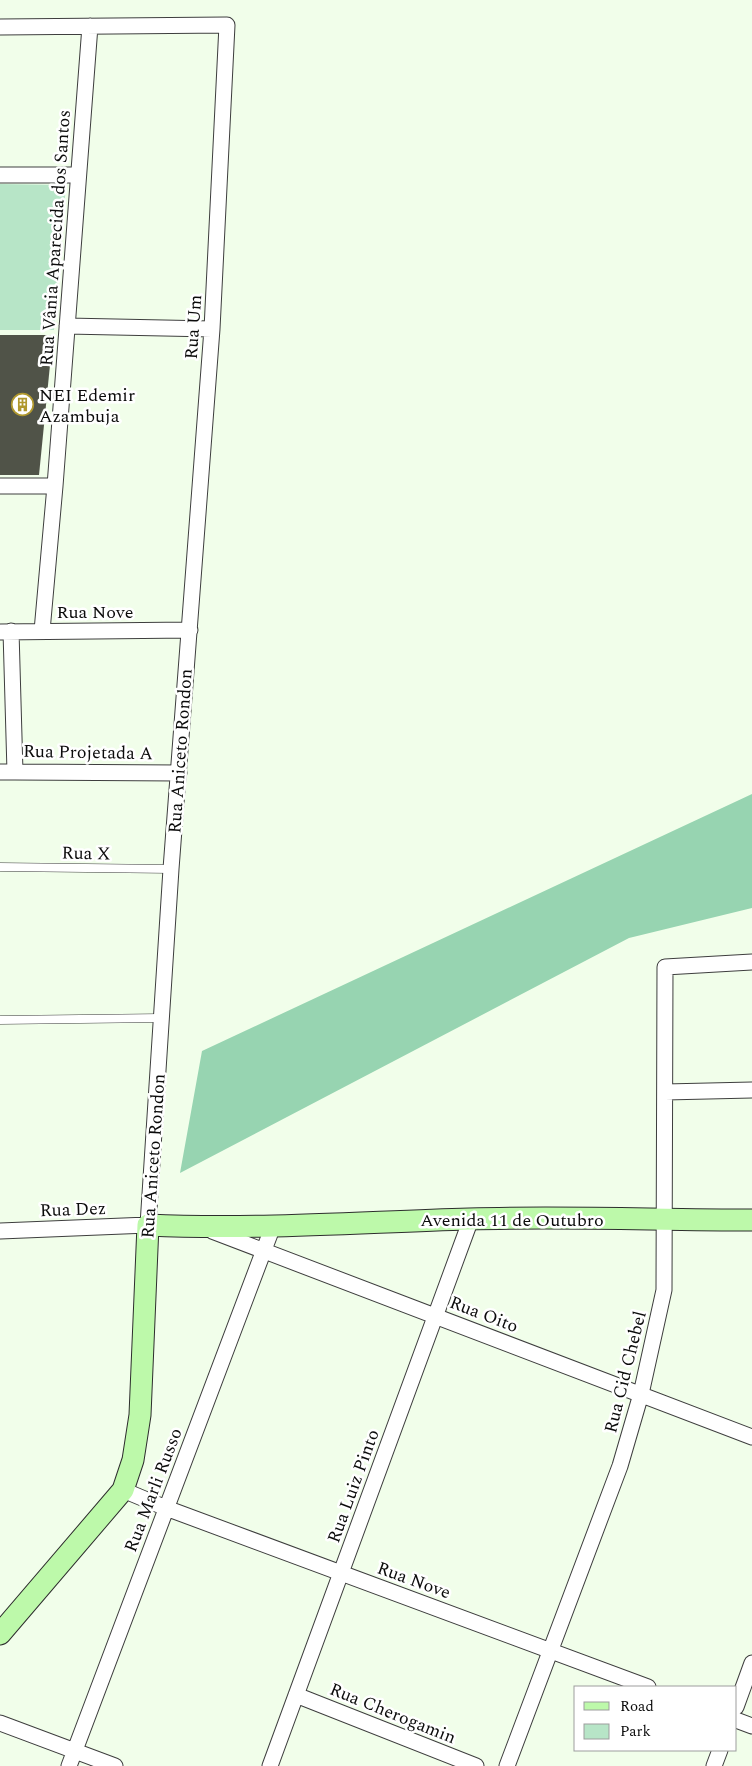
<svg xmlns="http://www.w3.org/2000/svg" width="752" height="1766" viewBox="0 0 752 1766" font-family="Spectral,serif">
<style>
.green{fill:#b7e5c7}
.forest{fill:#97d4b1}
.building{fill:#505348}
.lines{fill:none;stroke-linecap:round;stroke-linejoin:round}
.lane-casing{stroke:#3e3e3e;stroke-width:9}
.street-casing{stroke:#3e3e3e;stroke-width:17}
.secondary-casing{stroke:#2d2d2d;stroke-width:23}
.lane{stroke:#fff;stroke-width:8}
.street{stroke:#fff;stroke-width:15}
.secondary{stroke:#bdf9aa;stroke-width:21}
.labels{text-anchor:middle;stroke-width:5;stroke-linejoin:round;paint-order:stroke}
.street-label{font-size:18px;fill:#0b0b0b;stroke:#fff}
.poi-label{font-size:18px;fill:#0b0b0b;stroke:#fff;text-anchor:start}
</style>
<rect width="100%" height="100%" fill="#f1feea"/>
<!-- green -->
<path class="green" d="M0,184L66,185L54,330H0Z"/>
<!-- forest -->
<path class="forest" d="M752,794V908L629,938L180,1173L202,1051Z"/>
<!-- building -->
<path class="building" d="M0,335H53L39,475H0Z"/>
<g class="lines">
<defs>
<path id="lane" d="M0,867L171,869
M0,1020L161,1018"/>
<path id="street" d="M0,27L227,25L212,329L171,869L148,1225L0,1231
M0,175H78
M67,326L212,329
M0,486H55
M11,631L15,772L179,773
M42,631L55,486L90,26
M0,632L190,630
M0,772H15
M665,1092L752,1090
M212,1231L752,1437
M123,1490L166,1508L648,1687
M296,1695L476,1766
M736,1707L752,1663
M736,1720L752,1726
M0,1723L115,1766
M69,1766L273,1226
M270,1766L471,1219
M507,1766L620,1466L641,1394L664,1290L665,967L752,962
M714,1766L720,1750"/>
<path id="secondary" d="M0,1634L123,1490L133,1460L140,1415L148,1225C255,1230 362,1222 469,1219C563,1216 658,1220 752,1220"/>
</defs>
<!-- lane casing -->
<use href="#lane" class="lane-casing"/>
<!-- street casing -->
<use href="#street" class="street-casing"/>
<!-- secondary casing -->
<use href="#secondary" class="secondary-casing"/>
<!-- lane -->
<use href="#lane" class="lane"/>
<!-- street -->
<use href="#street" class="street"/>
<!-- secondary -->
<use href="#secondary" class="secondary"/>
</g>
<!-- icons -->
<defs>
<symbol id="building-ring" viewBox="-11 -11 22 22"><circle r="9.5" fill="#fff" stroke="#b0982e" stroke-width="1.5"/><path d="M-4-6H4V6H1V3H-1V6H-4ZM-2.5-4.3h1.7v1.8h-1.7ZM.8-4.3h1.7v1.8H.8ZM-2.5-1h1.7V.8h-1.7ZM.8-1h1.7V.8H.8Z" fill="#b0982e"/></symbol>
</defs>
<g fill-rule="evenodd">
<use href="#building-ring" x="10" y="392" width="25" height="25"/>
</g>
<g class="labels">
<!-- street labels -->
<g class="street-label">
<text transform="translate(55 238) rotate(-86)" y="6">Rua Vânia Aparecida dos Santos</text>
<text transform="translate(193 327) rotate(-86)" y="6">Rua Um</text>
<text x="95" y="618">Rua Nove</text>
<text transform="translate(180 751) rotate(-86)" y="6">Rua Aniceto Rondon</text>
<text transform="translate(88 752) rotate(1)" y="6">Rua Projetada A</text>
<text transform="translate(86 853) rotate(1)" y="6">Rua X</text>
<text transform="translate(153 1156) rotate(-86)" y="6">Rua Aniceto Rondon</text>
<text transform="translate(73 1209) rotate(-2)" y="6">Rua Dez</text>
<text x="512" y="1226">Avenida 11 de Outubro</text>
<text transform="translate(484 1314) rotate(21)" y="6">Rua Oito</text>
<text transform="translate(625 1372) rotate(-76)" y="6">Rua Cid Chebel</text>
<text transform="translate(353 1486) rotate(-70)" y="6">Rua Luiz Pinto</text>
<text transform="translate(153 1490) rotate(-69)" y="6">Rua Marli Russo</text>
<text transform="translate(414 1580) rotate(20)" y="6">Rua Nove</text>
<text transform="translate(393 1713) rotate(22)" y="6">Rua Cherogamin</text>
</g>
<!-- poi labels -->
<g class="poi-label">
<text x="39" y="401">NEI Edemir<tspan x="39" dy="21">Azambuja</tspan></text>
</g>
</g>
<!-- legend -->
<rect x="574" y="1686" width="162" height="65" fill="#ffffff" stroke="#9d9d9d"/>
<rect x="584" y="1702" width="25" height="8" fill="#bdf9aa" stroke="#9d9d9d"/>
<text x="620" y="1711" font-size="15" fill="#0b0b0b">Road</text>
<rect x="584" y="1724" width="25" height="15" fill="#b7e5c7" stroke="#9d9d9d"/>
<text x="620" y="1736" font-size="15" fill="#0b0b0b">Park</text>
</svg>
